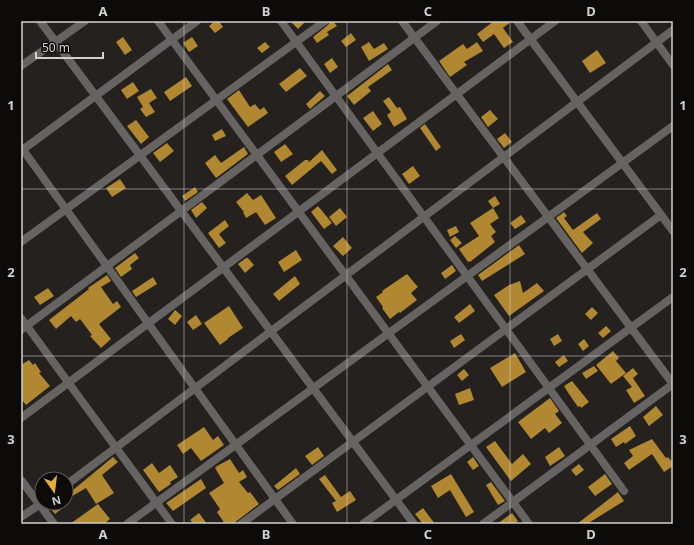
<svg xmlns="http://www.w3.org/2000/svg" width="694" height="545" viewBox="0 0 694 545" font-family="'Noto Sans',sans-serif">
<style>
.building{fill:#b18731}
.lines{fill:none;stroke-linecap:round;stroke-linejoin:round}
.minor{stroke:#666462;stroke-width:8}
.tertiary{stroke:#666462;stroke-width:8}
.grid{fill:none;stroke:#d2d1ce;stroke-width:1;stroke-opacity:0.55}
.neatline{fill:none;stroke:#d2d1ce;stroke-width:1.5}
.grid-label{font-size:13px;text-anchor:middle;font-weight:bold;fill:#d2d1ce}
</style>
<rect width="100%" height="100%" fill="#24211e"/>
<!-- building -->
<path class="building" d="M215,21H219L223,27L215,33L209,26Z
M290,21H306L298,29Z
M330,21H333L337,26L327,32L329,35L317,43L313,37L328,25Z
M494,21H512L503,28L513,42L504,48L494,34L483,42L477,34Z
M351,33L356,40L346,47L341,41Z
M123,37L132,50L125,55L116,42Z
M192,37L198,46L189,52L183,43Z
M265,42L270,47L262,53L257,48Z
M369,42L374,49L384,43L388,49L369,61L361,47Z
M477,42L483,51L464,62L467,65L450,77L439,61L463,44L467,49Z
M597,50L606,63L590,73L582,61Z
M332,58L338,67L330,73L324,64Z
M388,64L392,70L368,87L371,91L354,105L347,96Z
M300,68L307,76L286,92L279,84Z
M186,77L192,86L170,101L164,92Z
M133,82L139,91L127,99L121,90Z
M151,89L157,98L149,103L155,112L146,117L140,109L143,107L137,97Z
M239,90L250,107L255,104L260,110L264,107L268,113L248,127L227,99Z
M320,91L325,96L310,109L306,104Z
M389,97L397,108L400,107L407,119L394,127L387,115L391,112L383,101Z
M490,110L498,119L488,127L481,117Z
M373,111L382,124L373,131L363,118Z
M136,120L149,137L141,144L127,126Z
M425,124L441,147L436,151L420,128Z
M222,129L226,136L215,141L212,135Z
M505,133L512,142L504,148L497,139Z
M167,143L174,151L160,162L153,153Z
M285,144L293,154L281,162L274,152Z
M244,147L248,154L216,178L205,163L215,155L221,163Z
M322,150L337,170L332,174L321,161L292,185L285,176L305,160H308L309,162Z
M413,166L420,176L409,184L402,174Z
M120,179L126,188L112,197L106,188Z
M195,187L198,192L185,201L182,196Z
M247,193L253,200L261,195L276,218L265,225L256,212L246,218L243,212H244L236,202Z
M495,196L500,204L493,208L488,201Z
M202,202L207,208L196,218L191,210Z
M318,206L332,223L324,229L311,212Z
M340,208L347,217L336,226L329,217Z
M493,208L499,218L490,224L496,232L491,236L495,242L470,262L469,261L468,262L459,249L479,236L470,223Z
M564,212L567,216L564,218L573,230L597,213L601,219L583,232L593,243L582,253L556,218Z
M521,215L526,222L515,229L510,223Z
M225,220L229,226L219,234L226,243L219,248L208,233Z
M456,226L459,232L450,237L447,230Z
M455,236L462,243L456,248L450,240Z
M343,237L352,248L343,256L333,246Z
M519,245L525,254L482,281L478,275Z
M296,250L302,260L284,272L278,262Z
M135,253L139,258L130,265L132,269L121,277L115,268Z
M246,258H248L254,265L245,273L238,264Z
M452,265L456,271L445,279L441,273Z
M407,274L418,287L411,293L417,300L400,313L399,312L390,319L382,308L383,307L376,297L383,292L382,291Z
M107,275L111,281L101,287L113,304L117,301L121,307L99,324L111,339L101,348L90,336L92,335L80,319L76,322L71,316L56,329L49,320L89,289L88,288Z
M295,276L300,284L279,301L273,294Z
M153,277L157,284L136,297L132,291Z
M520,281L523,293L537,283L544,291L509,316L494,295L509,285Z
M48,288L54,296L40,305L34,297Z
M470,304L475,311L459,323L454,317Z
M229,306L243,328L228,338V339L220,345L204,323Z
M592,307L598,313L591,320L585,314Z
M175,310L182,316L175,325L168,319Z
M196,315L202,324L193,330L187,322Z
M606,326L611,331L603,338L598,333Z
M461,334L465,340L454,348L450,341Z
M558,334L562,341L554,346L550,339Z
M584,339L589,346L583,351L578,344Z
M613,351L619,358L616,361L626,373L611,384L596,365Z
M515,353L526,372L502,387L490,368Z
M564,355L568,361L559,367L555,362Z
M29,360L33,365L35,363L41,372L39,373L50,386L26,405L21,399V365Z
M594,366L598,371L586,379L582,373Z
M633,368L638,374L633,378L645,396L634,403L626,390L632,387L623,376Z
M464,369L469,375L462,381L457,375Z
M572,381L589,402L581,408L580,406L578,407L569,394L564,386Z
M470,388L474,400L459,405L455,394Z
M550,398L559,411L555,414L562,423L549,433L545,428L531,439L518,422Z
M656,406L663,415L649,426L643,417Z
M630,426L636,436L625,444L624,442L616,447L611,439Z
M204,427L213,440L218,436L224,445L201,461L191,448L183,454L177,445Z
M652,439L666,458L668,457L673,463V466L664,472L652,454L629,470L624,463L633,456L629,450Z
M495,441L512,464L523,454L531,464L511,481L486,447Z
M318,447L324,456L312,465L305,456Z
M559,447L565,456L550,466L545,457Z
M113,457L118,462L102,475L114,493L96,504L86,488L69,498L67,495Z
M473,457L479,466L473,470L467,462Z
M230,459L239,473L243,470L247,477L239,482L248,493L250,492L259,504L238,520L233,524H225L217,512L220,509L209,493L224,483L215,468L217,466Z
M152,463L159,473L170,465L178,477L170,482L171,484L159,492L143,470Z
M579,464L584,470L576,476L571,470Z
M296,468L300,474L278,490L274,486Z
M451,474L474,512L466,517L450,490L438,498L431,486Z
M605,474L612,484L595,496L588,487Z
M325,475L341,497L350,491L356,500L337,512L332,503L336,501L319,479Z
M201,479L206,488L173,511L166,503Z
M491,482L505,501L498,505L486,485Z
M618,492L624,501L587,524H577Z
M53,503H69L55,514L49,507Z
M98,504L110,519L104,524H70Z
M423,508L435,524H423L415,514Z
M199,513L207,524H194L190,520Z
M512,513L518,521L514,524H497Z"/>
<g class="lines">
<!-- minor -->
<path class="minor" d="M40,21L414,524
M158,21L529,524
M281,21L624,491
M402,21L673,384
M517,21L673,231
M641,21L673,65
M21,66L85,21
M21,147L293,524
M21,151L197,21
M21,242L325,21
M21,318L172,524
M21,330L437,21
M21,418L555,21
M21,480L54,524
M127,524L673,126
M241,524L661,215
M363,524L673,297
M483,524L673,384"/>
<!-- tertiary -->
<path class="tertiary" d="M66,485L673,30
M21,517L42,503"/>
</g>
<!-- grid -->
<path class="grid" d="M184,21V524M347,21V524M510,21V524M21,189H673M21,356H673"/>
<!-- border -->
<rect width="694" height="545" fill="none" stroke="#0c0b0a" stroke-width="44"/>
<!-- north arrow -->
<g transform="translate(54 491) rotate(166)"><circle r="19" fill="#0c0b0a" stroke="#5b5a58"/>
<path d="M0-3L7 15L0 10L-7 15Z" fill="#e6ad36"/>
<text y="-6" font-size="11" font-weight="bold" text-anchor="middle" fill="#d2d1ce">N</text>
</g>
<!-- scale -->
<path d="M36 52v6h67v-6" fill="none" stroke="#d2d1ce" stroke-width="2"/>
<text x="42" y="52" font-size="12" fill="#d2d1ce" stroke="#0c0b0a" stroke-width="3" paint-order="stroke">50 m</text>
<rect x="22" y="22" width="650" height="501" class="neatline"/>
<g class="grid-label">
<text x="103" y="16">A</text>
<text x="266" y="16">B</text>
<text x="428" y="16">C</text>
<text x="591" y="16">D</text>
<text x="11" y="110">1</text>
<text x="683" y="110">1</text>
<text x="11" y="277">2</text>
<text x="683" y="277">2</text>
<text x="11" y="444">3</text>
<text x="683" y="444">3</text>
<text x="103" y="539">A</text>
<text x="266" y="539">B</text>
<text x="428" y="539">C</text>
<text x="591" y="539">D</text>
</g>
</svg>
